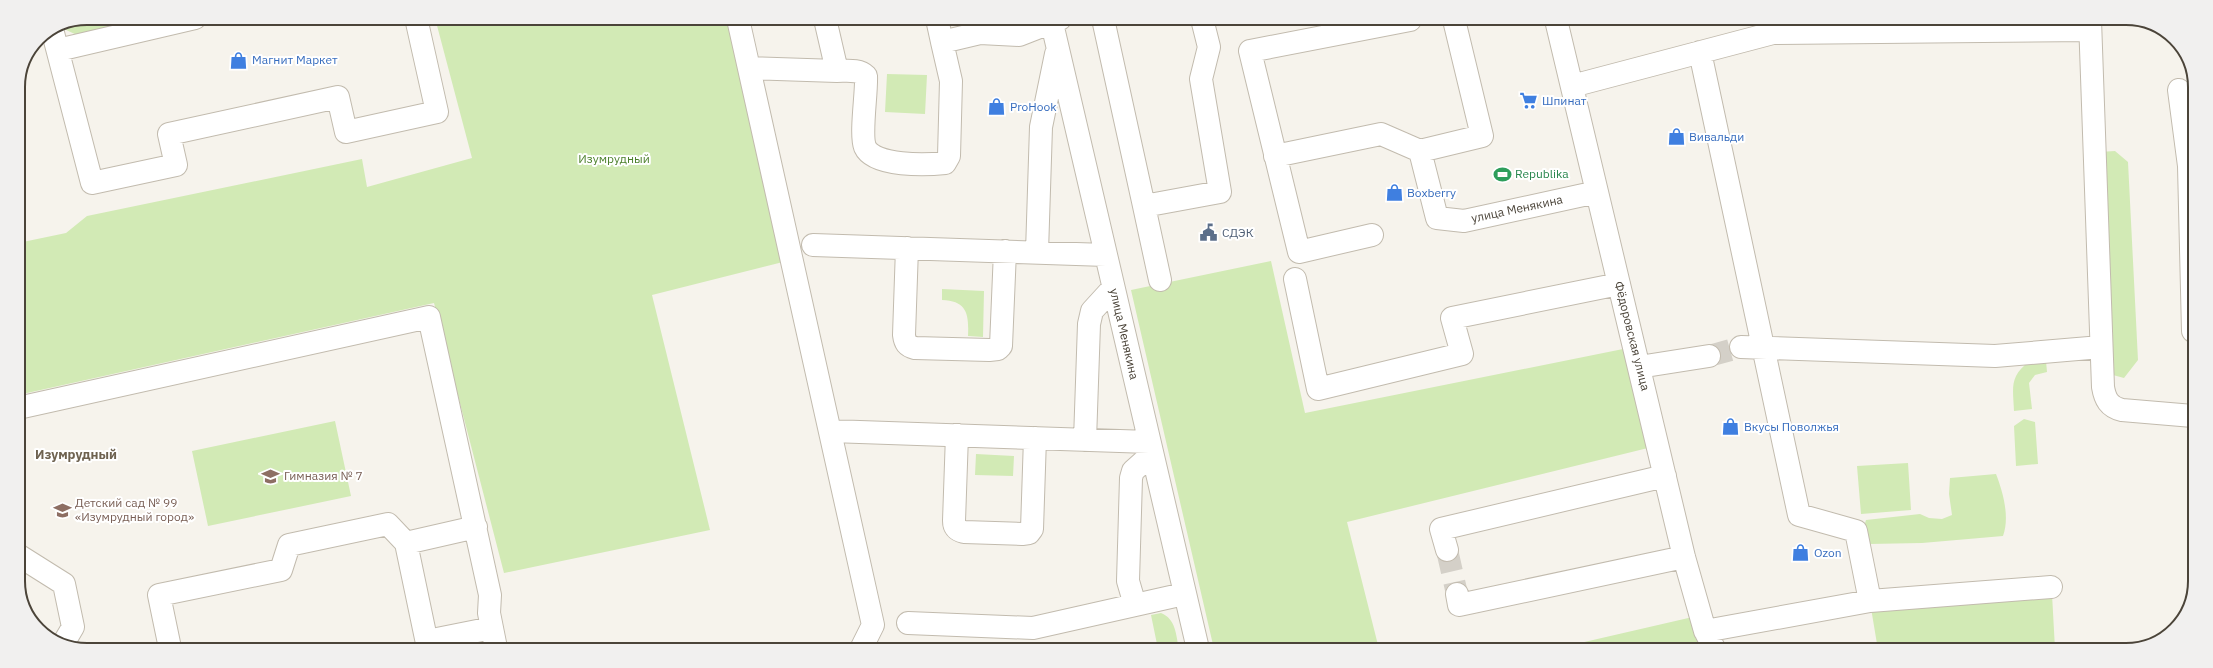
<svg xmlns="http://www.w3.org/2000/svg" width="2213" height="668" viewBox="0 0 2213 668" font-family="'IBM Plex Sans',sans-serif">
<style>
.green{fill:#d2eab5}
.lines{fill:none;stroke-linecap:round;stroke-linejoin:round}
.minor-tunnel{stroke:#d4d0c8;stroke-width:22;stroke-dasharray:22 11;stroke-linecap:butt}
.minor-casing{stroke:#c2bbae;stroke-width:24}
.minor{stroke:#fff;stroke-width:22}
.labels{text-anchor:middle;stroke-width:4;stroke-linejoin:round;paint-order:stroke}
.shop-label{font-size:12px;fill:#366cbe;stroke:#fff;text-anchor:start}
.park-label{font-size:12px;fill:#4a7f2a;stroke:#fff}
.leisure-label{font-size:12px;fill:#27864d;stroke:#fff;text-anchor:start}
.street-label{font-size:12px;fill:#4b4439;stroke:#fff}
.service-label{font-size:12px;fill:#4e5e75;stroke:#fff;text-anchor:start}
.education-label{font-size:12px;fill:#785e54;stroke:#fff;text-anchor:start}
.neighbourhood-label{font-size:13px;font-weight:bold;fill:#6e6250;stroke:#fff}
.rim{fill:none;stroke:#4b4439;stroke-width:2}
</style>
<rect width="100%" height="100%" fill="#f6f3ec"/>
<!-- green -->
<path class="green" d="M87,18H149L77,35L64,29L60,24Z
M435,18L734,19L787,261L652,295L710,530L504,573L434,303L18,395V243L66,233L87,216L362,159L367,187L472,158Z
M887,74L927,75L925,114L885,112Z
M2115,151L2128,162L2138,360L2124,378L2113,375L2099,152Z
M1271,261L1305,413L1628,348L1652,447L1347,522L1379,649H1214L1131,290Z
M942,289L984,291L983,337L968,336C969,314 967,301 942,300Z
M2030,361H2046L2047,372L2035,375L2029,383L2032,409L2014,411C2013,388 2009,376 2030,361Z
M2024,419L2035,422L2038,464L2016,466L2014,426Z
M335,421L351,496L208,526L192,451Z
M976,454L1014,456L1013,476L975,475Z
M1908,463L1911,510L1861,514L1857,466Z
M1996,474C2003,492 2010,517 2003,536L1922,543L1869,544L1862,533L1866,520L1920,514L1929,518L1942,519L1952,515L1949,494L1950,478Z
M2052,594L2055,649L1878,650L1871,608Z
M1161,613C1176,619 1176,635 1179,649H1158L1151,615Z
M1697,616L1710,650L1554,649Z"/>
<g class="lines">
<!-- minor-tunnel -->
<path class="minor-tunnel" d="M1709,356L1741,347
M1447,550L1457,594"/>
<defs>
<path id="minor" d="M738,19L873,625L861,649
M937,19L942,42
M1051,19L1198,649
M1103,19L1144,206L1220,192L1201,79L1209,47L1202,19
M1556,20L1684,557L1705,631L1715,650
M2090,20L2103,387C2105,399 2109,407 2122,410L2193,416
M52,29L92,183L176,165L169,134L338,97L346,132L437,112L416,18
M58,50L195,18
M1700,52L1799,515L1856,531L1870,601
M749,68L837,71L825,19
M837,71C847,71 859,69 866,76C867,92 860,134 865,147C874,167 927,165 945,163L949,156L951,81L942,42L980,33L1019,35L1060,19
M1572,86L1773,33L2090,30
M2179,90L2189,166
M1420,151L1437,218L1464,221L1597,192
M1275,156L1381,134L1420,151L1482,136L1454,20
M1144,206L1160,280
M1372,235L1299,252L1250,51L1410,20
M813,245L1106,255
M907,248L904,335C905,343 907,346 915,348L989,350L998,349L1001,346L1005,251
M1037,252L1041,127L1056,54
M1295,279L1318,389L1462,354L1452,318L1619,284
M2193,331L2189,166L2194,165
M1741,347L1995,356L2101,347
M1639,367L1709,356
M18,408L429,317L490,595L489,613L496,648
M831,431L1149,442
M957,435L954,521C954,528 957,530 964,532L1022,534L1029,533L1032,529L1035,438
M1085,440L1089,324L1092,311L1113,288
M406,543L476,527
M1447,550L1441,529L1665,476
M18,555L64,584L73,627L63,644
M1457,594L1459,605L1684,557
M1135,605L1128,581L1131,478L1133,471L1152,454
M908,623L1033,628L1184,594
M1705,631L1870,601L2051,587
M427,641L492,628
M170,648L159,595L281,570L289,545L388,524L406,543L428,648"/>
</defs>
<!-- minor casing -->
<use href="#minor" class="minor-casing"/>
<!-- minor -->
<use href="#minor" class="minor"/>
</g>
<!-- icons -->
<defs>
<symbol id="shop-bare" viewBox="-9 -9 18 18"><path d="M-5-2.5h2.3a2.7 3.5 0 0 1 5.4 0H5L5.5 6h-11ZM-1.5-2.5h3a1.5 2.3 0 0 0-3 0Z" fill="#3f7fe0" stroke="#fff" stroke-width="2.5" paint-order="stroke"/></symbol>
<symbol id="supermarket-bare" viewBox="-9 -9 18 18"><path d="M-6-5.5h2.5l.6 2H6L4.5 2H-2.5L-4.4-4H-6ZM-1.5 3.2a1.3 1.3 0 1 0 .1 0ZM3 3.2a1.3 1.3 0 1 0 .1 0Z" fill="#3f7fe0" stroke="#fff" stroke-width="2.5" paint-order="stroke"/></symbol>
<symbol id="stadium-bare" viewBox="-9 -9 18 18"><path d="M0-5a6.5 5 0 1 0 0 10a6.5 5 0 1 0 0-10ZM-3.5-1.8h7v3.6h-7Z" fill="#2e9e5b" stroke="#fff" stroke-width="2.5" paint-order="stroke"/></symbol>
<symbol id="civic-bare" viewBox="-9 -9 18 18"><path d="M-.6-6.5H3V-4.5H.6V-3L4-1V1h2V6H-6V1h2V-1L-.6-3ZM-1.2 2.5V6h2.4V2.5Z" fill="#5c6f8a" stroke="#fff" stroke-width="2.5" paint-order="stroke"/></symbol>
<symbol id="school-bare" viewBox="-9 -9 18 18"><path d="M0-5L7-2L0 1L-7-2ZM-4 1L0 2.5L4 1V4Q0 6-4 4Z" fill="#8d6e63" stroke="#fff" stroke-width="2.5" paint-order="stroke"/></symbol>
</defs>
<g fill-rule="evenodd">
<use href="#shop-bare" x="226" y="48" width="25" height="25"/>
<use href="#supermarket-bare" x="1516" y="88" width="25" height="25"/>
<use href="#shop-bare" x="984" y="94" width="25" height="25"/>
<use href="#shop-bare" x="1664" y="124" width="25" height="25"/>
<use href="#stadium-bare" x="1490" y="162" width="25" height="25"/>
<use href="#shop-bare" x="1382" y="180" width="25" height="25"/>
<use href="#civic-bare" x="1196" y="220" width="25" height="25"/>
<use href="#shop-bare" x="1718" y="414" width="25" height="25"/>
<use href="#school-bare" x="258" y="464" width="25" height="25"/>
<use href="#school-bare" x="50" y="498" width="25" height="25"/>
<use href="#shop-bare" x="1788" y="540" width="25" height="25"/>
</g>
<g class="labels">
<!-- shop labels -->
<g class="shop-label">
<text x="252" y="64">Магнит Маркет</text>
<text x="1542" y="105">Шпинат</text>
<text x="1010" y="111">ProHook</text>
<text x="1689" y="141">Вивальди</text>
<text x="1407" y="197">Boxberry</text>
<text x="1744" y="431">Вкусы Поволжья</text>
<text x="1814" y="557">Ozon</text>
</g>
<!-- park labels -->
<g class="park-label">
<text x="614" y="163">Изумрудный</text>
</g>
<!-- leisure labels -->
<g class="leisure-label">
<text x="1515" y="178">Republika</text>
</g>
<!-- street labels -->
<g class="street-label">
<text transform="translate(1517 209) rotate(-12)" y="4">улица Менякина</text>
<text transform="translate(1124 334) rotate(77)" y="4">улица Менякина</text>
<text transform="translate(1632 336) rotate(76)" y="4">Фёдоровская улица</text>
</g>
<!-- service labels -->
<g class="service-label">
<text x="1222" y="237">СДЭК</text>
</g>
<!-- education labels -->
<g class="education-label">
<text x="284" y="480">Гимназия № 7</text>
<text x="75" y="507">Детский сад № 99<tspan x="75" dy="14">«Изумрудный город»</tspan></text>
</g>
<!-- neighbourhood labels -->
<g class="neighbourhood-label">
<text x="76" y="459">Изумрудный</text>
</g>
</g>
<!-- crop -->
<path d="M0 0H2213V668H0ZM87 25H2126A62 62 0 0 1 2188 87V581A62 62 0 0 1 2126 643H87A62 62 0 0 1 25 581V87A62 62 0 0 1 87 25Z" fill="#f1f0ef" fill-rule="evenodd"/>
<path class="rim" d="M87 25H2126A62 62 0 0 1 2188 87V581A62 62 0 0 1 2126 643H87A62 62 0 0 1 25 581V87A62 62 0 0 1 87 25Z"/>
</svg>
